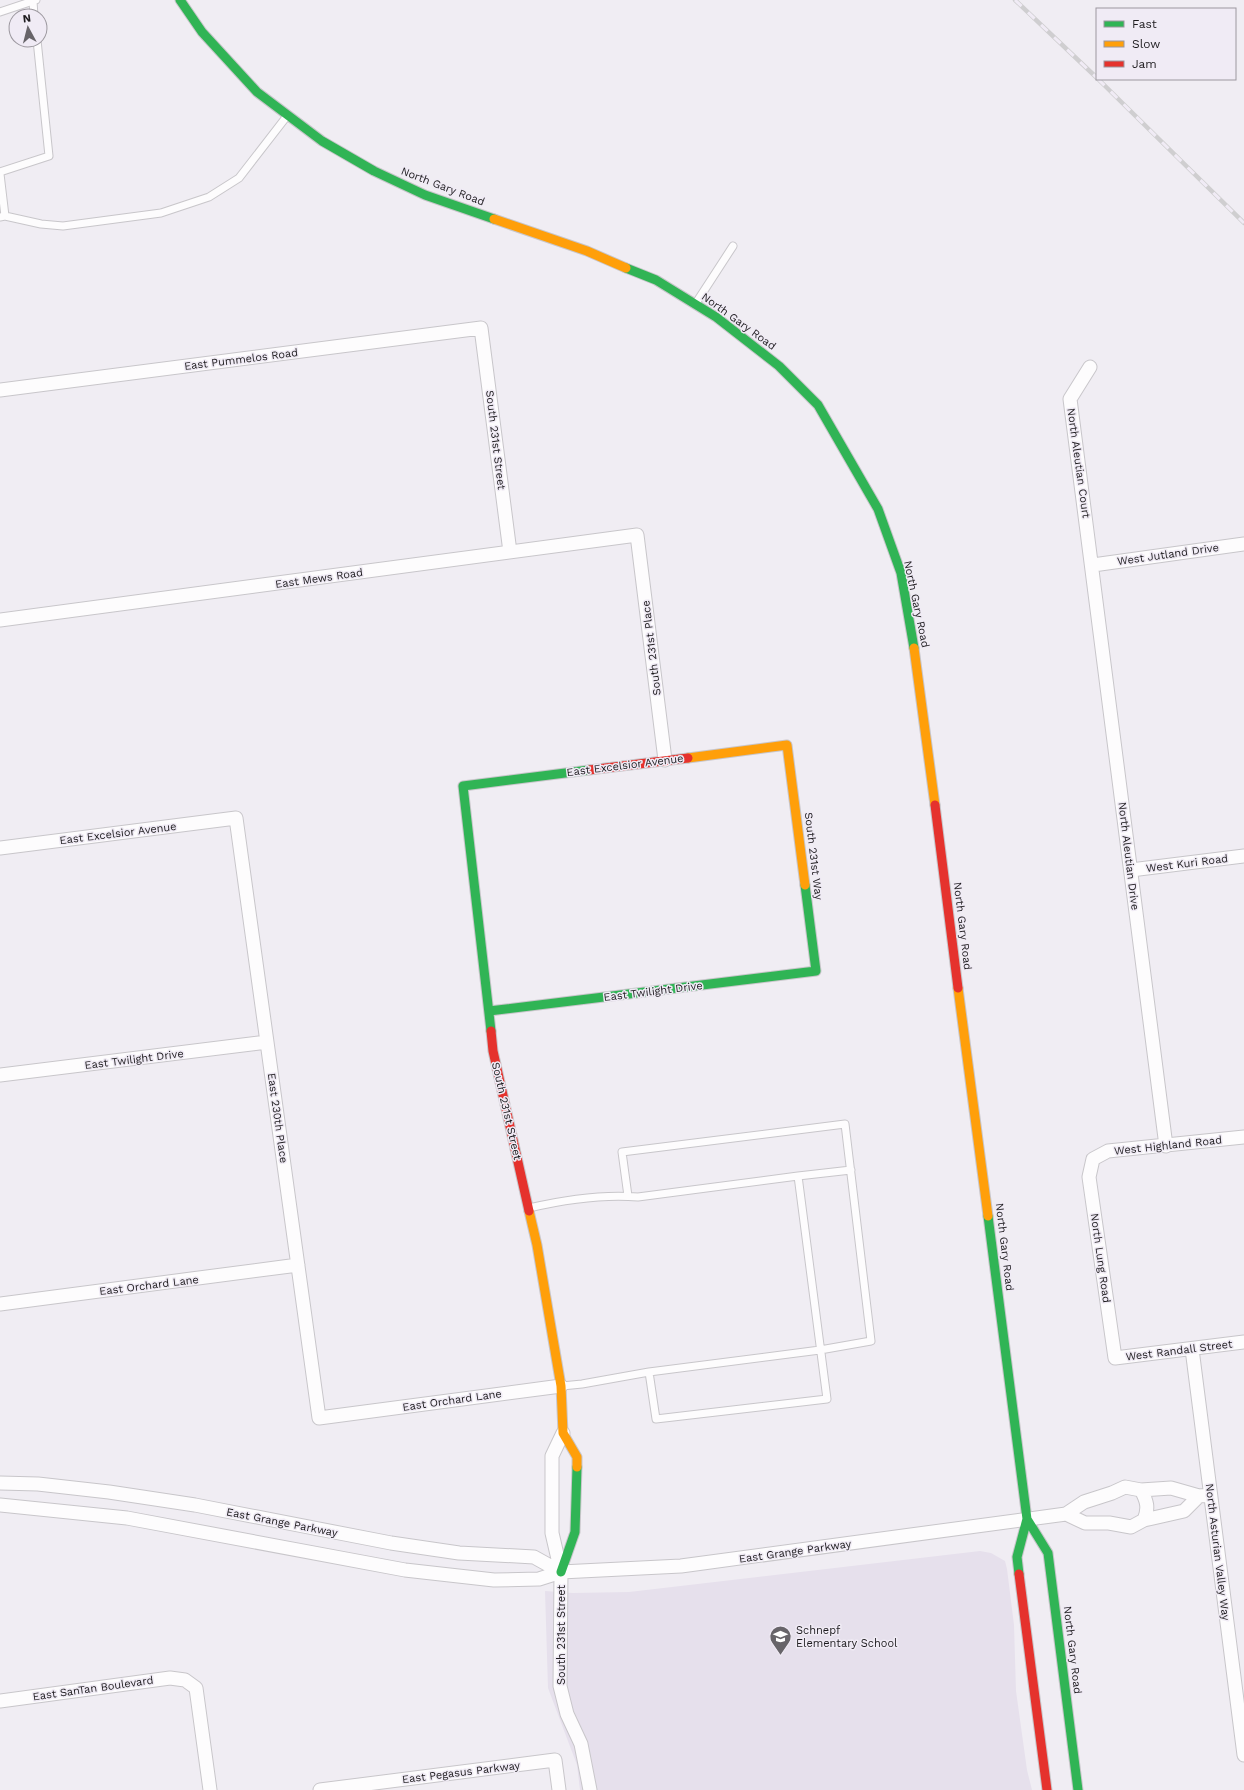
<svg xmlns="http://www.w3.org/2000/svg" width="1244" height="1790" viewBox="0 0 1244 1790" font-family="'Work Sans',sans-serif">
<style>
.built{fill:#e6e0ec}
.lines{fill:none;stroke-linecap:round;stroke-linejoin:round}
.lane-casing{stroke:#c8c6ca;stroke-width:9}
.street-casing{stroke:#c8c6ca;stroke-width:15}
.fast-casing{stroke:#c8c6ca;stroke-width:11}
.slow-casing{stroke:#c8c6ca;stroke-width:11}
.jam-casing{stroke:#c8c6ca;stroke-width:11}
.lane{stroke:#fdfcfd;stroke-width:7}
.street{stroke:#fdfcfd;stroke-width:13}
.fast{stroke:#30b455;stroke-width:9}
.slow{stroke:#ff9f0a;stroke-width:9}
.jam{stroke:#e5322d;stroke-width:9}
.rail-casing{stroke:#cfced0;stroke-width:4.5}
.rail{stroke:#f0ebf5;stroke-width:3;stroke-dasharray:9;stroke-linecap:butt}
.labels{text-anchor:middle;stroke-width:3;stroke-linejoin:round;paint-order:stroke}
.street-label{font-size:11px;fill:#1d1b1e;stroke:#f0ebf5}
.poi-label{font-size:11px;fill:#1d1b1e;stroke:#f0ebf5;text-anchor:start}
</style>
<rect width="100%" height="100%" fill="#f0edf3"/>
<!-- built -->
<path class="built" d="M980,1551L991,1553L1005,1561L1007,1569L1014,1625L1016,1691L1027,1770L1032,1790H580L577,1765L548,1688L545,1591L573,1593L629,1592Z"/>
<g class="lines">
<defs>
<path id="lane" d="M33,1L34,16
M0,12L36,0
M0,172L49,156L37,40
M0,174L5,216
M0,217L5,216L41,224L63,226L161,213L209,197L239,178L287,116
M696,303L733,246
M798,1176L851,1170
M628,1196L622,1152L845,1124L871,1341L820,1350L649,1372
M529,1208C563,1200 602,1194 638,1197L798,1176L827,1399L656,1419L649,1372L582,1384L562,1386"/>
<path id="street" d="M1090,367L1070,399L1166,1146
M0,390L481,328L510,552
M1093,565L1244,544
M0,620L637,535L665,760
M0,848L236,818L319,1418L561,1386
M1131,870L1244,856
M0,1075L267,1042
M1244,1137L1108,1151L1093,1159L1089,1177L1115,1358L1244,1342
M0,1304L298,1265
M1192,1349L1244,1755
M563,1433L552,1456V1533L561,1572L560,1686L567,1714L581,1744L590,1790
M0,1483L38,1484L109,1492L195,1505L391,1543L459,1553L534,1557L561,1572
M1141,1490C1147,1501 1149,1508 1144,1520
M0,1505L127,1518L405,1570L494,1580L539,1579L561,1572L681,1566L1066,1514L1084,1502L1112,1493L1125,1487L1141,1490L1171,1488L1199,1496L1210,1495
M1066,1514L1085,1523H1109L1131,1527L1144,1520L1184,1511L1199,1496
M0,1701L170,1678L185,1680L196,1688L210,1790
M320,1790L555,1760L559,1790"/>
<path id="fast" d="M180,0L202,32L257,92L322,141L374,171L425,195L494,219
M626,268L656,280L716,317L779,366L818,405L878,509L901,573L914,648
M489,1011L816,971L805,885
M491,1031L463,786L589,770
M988,1216L1027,1519L1017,1557L1019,1574
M1027,1519L1048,1553L1078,1790
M561,1572L575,1532L577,1467"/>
<path id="slow" d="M494,219L587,251L626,268
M914,648L935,805
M688,758L787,745L805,885
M958,988L988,1216
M529,1211L537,1245L561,1386L563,1433L577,1457V1467"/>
<path id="jam" d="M589,770L688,758
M935,805L958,988
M491,1031L493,1051L529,1211
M1019,1574L1047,1790"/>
</defs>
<!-- lane casing -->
<use href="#lane" class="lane-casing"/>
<!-- street casing -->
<use href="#street" class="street-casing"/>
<!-- fast casing -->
<use href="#fast" class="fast-casing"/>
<!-- slow casing -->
<use href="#slow" class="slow-casing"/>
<!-- jam casing -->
<use href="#jam" class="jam-casing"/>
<!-- lane -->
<use href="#lane" class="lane"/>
<!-- street -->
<use href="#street" class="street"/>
<!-- fast -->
<use href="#fast" class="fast"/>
<!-- slow -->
<use href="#slow" class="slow"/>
<!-- jam -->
<use href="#jam" class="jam"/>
<defs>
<path id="rail" d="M1015,0L1097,78
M1098,79L1244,223"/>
</defs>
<!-- rail casing -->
<use href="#rail" class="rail-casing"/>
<!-- rail -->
<use href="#rail" class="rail"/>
</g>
<!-- icons -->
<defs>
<symbol id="school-pin" viewBox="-11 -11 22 30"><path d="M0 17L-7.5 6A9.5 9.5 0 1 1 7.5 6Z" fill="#676469" stroke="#f0ebf5"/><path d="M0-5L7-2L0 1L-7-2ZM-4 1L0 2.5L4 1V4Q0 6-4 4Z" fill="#fff"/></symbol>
</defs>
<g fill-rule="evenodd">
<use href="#school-pin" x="768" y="1624" width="25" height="34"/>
</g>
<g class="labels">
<!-- street labels -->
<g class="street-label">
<text transform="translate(443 186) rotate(21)" y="4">North Gary Road</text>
<text transform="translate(739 321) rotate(36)" y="4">North Gary Road</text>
<text transform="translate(241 359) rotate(-7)" y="4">East Pummelos Road</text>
<text transform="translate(496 440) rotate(83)" y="4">South 231st Street</text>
<text transform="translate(1079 463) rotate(82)" y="4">North Aleutian Court</text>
<text transform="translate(1168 554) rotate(-8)" y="4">West Jutland Drive</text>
<text transform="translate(319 578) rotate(-8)" y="4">East Mews Road</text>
<text transform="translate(917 604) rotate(78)" y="4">North Gary Road</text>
<text transform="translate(651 648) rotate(-97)" y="4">South 231st Place</text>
<text transform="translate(625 765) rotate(-7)" y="4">East Excelsior Avenue</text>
<text transform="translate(118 833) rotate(-7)" y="4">East Excelsior Avenue</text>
<text transform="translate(814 856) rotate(83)" y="4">South 231st Way</text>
<text transform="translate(1129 856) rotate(83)" y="4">North Aleutian Drive</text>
<text transform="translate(1187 863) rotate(-7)" y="4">West Kuri Road</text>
<text transform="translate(963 926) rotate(83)" y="4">North Gary Road</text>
<text transform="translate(653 991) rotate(-7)" y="4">East Twilight Drive</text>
<text transform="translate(134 1059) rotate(-7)" y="4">East Twilight Drive</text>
<text transform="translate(507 1111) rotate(77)" y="4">South 231st Street</text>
<text transform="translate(278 1118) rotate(82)" y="4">East 230th Place</text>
<text transform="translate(1168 1145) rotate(-6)" y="4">West Highland Road</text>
<text transform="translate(1005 1247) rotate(83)" y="4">North Gary Road</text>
<text transform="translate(1101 1258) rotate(82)" y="4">North Lung Road</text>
<text transform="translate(149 1285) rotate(-7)" y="4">East Orchard Lane</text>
<text transform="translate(1179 1350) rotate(-7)" y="4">West Randall Street</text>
<text transform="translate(452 1400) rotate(-8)" y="4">East Orchard Lane</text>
<text transform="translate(282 1522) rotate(11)" y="4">East Grange Parkway</text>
<text transform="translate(795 1551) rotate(-8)" y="4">East Grange Parkway</text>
<text transform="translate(1218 1552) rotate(83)" y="4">North Asturian Valley Way</text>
<text transform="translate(561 1635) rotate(-90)" y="4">South 231st Street</text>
<text transform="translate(1073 1650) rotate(83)" y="4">North Gary Road</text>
<text transform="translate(93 1688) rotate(-8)" y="4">East SanTan Boulevard</text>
<text transform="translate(461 1772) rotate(-7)" y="4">East Pegasus Parkway</text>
</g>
<!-- poi labels -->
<g class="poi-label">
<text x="796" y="1634">Schnepf<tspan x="796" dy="13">Elementary School</tspan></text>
</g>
</g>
<!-- legend -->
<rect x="1096" y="8" width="140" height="72" fill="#f0ebf5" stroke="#9c989f"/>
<rect x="1104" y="21" width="20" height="6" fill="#30b455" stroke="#9c989f"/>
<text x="1132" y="28" font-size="12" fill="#1d1b1e">Fast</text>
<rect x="1104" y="41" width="20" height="6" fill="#ff9f0a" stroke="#9c989f"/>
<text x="1132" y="48" font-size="12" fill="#1d1b1e">Slow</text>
<rect x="1104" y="61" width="20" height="6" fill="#e5322d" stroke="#9c989f"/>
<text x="1132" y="68" font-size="12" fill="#1d1b1e">Jam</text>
<!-- north arrow -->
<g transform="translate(28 28) rotate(353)"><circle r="19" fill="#f0ebf5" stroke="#9c989f"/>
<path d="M0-3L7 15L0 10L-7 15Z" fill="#676469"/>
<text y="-6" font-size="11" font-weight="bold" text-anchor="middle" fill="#1d1b1e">N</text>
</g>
</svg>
